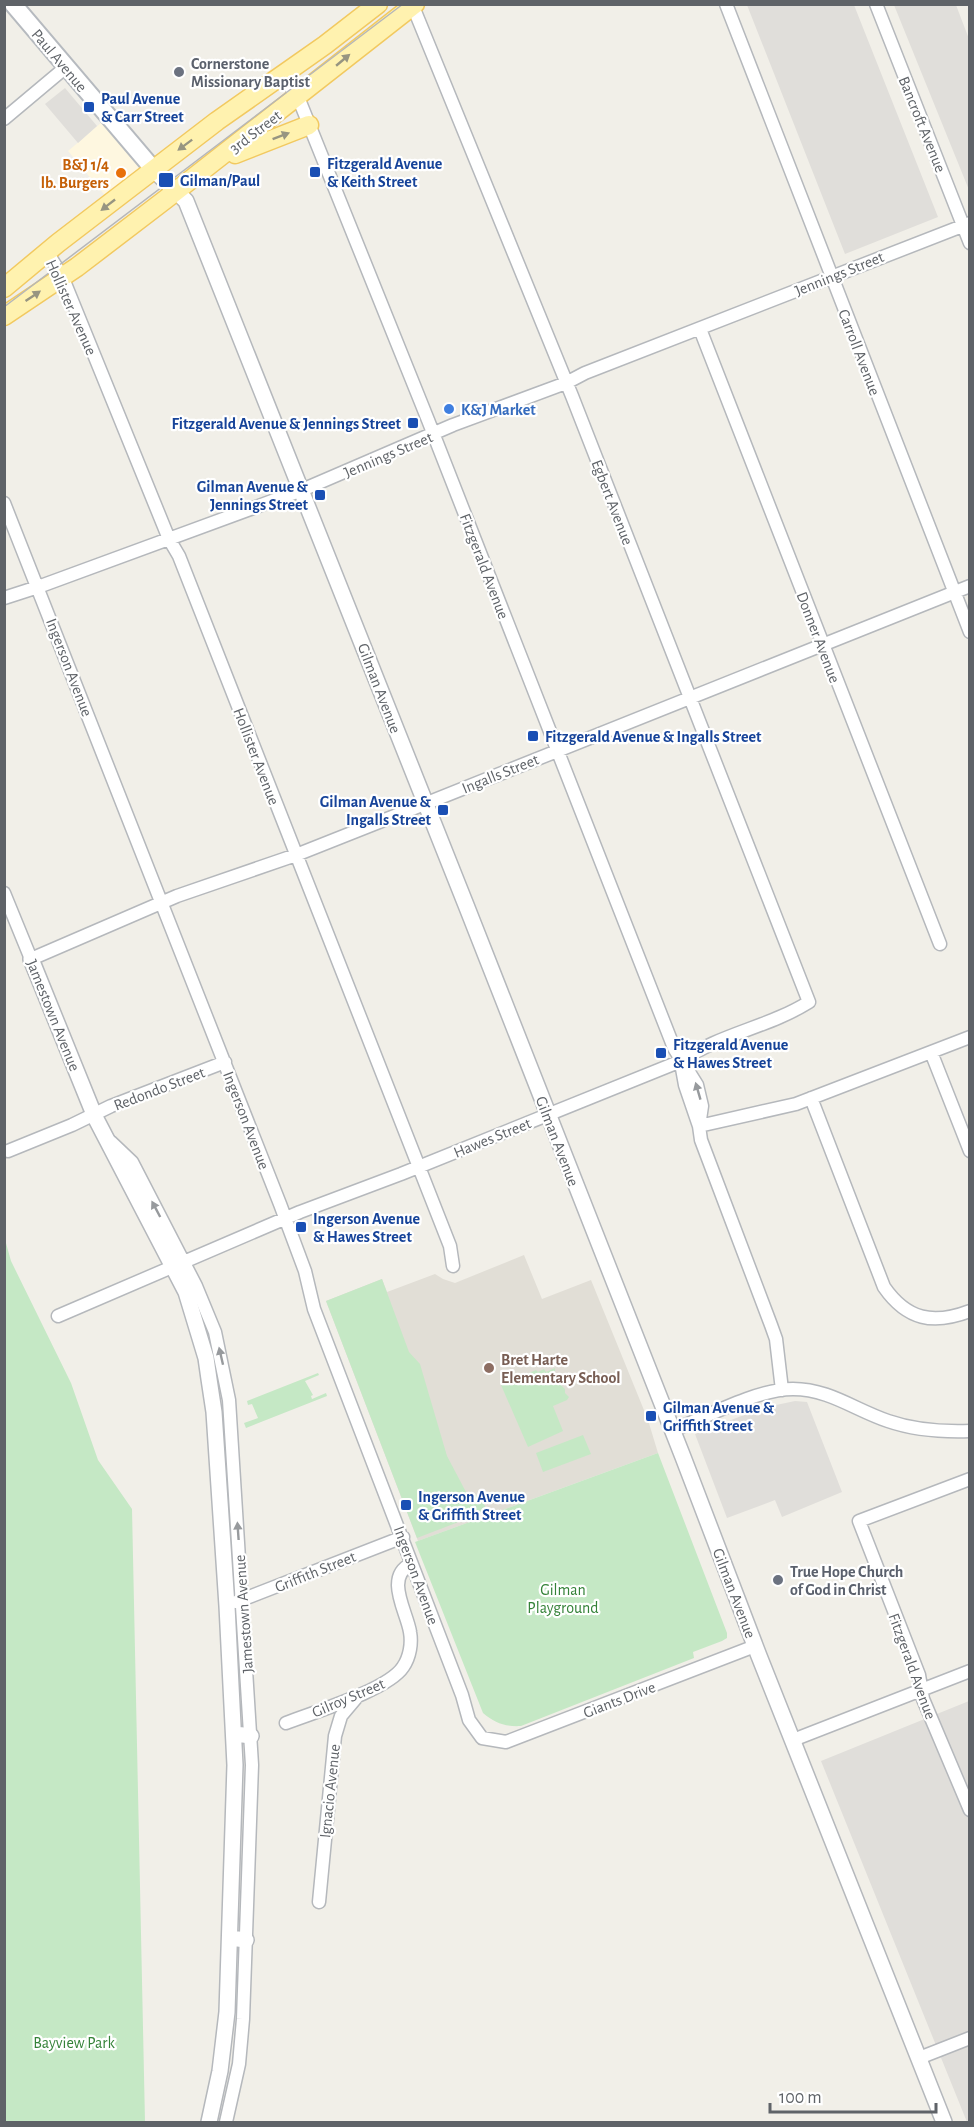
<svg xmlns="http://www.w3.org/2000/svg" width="974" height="2127" viewBox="0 0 974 2127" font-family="'Alegreya Sans',sans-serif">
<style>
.commercial{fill:#fef7e0}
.industrial{fill:#e0deda}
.education{fill:#e1ded6}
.green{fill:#c5e8c5}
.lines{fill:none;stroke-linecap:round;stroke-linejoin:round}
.minor-casing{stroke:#b5b8bc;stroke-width:15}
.tertiary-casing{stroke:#b5b8bc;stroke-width:18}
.secondary-casing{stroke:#b6babf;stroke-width:20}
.primary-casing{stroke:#f2c960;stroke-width:21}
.minor{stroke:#fff;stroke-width:12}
.tertiary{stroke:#fff;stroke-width:15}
.secondary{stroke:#fff;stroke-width:16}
.primary{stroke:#fff2af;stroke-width:18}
.tram{stroke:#b6b7b8;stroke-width:1.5}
.oneway{fill:#979581}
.oneway2{fill:#979a9d}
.worship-dot{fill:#6b7280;stroke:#fff;stroke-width:2}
.transit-dot{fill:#1a4fb4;stroke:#fff;stroke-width:2}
.food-dot{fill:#e8710a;stroke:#fff;stroke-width:2}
.shop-dot{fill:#3f7fe0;stroke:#fff;stroke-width:2}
.education-dot{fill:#8d6e63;stroke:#fff;stroke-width:2}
.labels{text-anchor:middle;stroke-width:4.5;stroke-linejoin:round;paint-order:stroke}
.street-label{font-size:16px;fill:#5f6368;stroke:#fff}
.worship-label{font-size:16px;font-weight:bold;fill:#5b616d;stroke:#fff;text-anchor:start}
.transit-label{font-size:16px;font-weight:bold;fill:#164399;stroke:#fff;text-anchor:start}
.food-label{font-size:16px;font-weight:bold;fill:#c56008;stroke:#fff;text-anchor:end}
.shop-label{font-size:16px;font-weight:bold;fill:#366cbe;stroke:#fff;text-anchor:start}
.education-label{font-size:16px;font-weight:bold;fill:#785e54;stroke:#fff;text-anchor:start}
.park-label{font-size:16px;fill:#348238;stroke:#fff}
</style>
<rect width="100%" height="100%" fill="#f1efe8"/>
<!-- commercial -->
<path class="commercial" d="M102,122L141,169L108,199L68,151Z"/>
<!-- industrial -->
<path class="industrial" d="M747,5H854L938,217L845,254Z
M894,5H956L969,39V190Z
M65,88L97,126L78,143L45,104Z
M795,1401L807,1402L842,1492L782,1517L775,1500L727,1518L695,1434L762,1408Z
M969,1701V2122H967L821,1761Z"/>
<!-- education -->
<path class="education" d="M524,1255L542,1299L591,1280L648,1420L658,1453L418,1541L326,1301L382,1279L387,1292L435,1274L443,1279L455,1283Z"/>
<!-- green -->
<path class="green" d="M4,1236L11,1261L71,1383L98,1460L132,1509L145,2122H5Z
M382,1279L409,1352L420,1364L447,1456L466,1492L481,1497L487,1511L417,1538L326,1301Z
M555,1368V1374L559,1376L560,1384L565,1389V1393L569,1397L567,1400L553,1406L563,1431L528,1447L501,1385L536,1370L538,1372L544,1369L546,1372Z
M318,1373L319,1375L305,1381L313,1395L311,1396L312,1399L326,1393L327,1396L246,1428L244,1423L258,1418L252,1404L248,1405L247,1401Z
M583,1435L591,1454L543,1472L536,1453Z
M658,1453L727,1633V1638L722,1641L693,1652L694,1658L521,1726C505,1727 495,1723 483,1713L415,1542Z"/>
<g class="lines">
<defs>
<path id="minor" d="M726,4L970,632
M876,4L970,243
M281,75L298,97L428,420L674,1048L697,1085L702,1106L699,1126
M4,119L66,67
M47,252L62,276L169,539L179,556L450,1246L453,1266
M700,329L940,944
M4,503L280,1204L305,1271L314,1309L462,1695L469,1720L482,1738L506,1742L755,1646
M4,598L38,587L302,490L453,425L566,383L585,373L970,223
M4,893L31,959L177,896L296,855L412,809L970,586
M931,1052L970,1151
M681,1063L685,1085L699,1126L701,1140L771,1325L776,1339L782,1390
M811,1098L884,1287C907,1320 933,1325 970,1311
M699,1126L796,1104L970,1037
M111,1142L132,1162L196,1286L215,1332L229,1400L252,1765L243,2019L239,2064L226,2122
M8,1151L72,1125L111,1106L225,1062
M58,1316L300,1212L401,1174L681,1061C720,1034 769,1027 809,1002L572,396L412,4
M672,1431C706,1417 757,1389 793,1389C829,1389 855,1410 888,1421C914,1430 942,1432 970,1431
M970,1479L859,1521L919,1675L923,1699L970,1810
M236,1602L403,1537
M286,1723C314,1712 388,1690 403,1667C410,1657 412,1643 410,1632C407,1612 384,1577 411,1564
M793,1740L970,1671
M319,1902L335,1736L341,1716L357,1697
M919,2058L970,2038"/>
<path id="tertiary" d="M154,170L186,201L466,905L683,1457L759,1656L944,2122
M31,959L95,1117L186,1292L206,1358L209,1379L214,1412L227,1606L235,1765L227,2012L220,2071L209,2122
M235,1734L251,1736
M230,1938L246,1940"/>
<path id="secondary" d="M13,4L154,170"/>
<path id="primary" d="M235,154L309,125
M4,288L58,243L217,121L325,45L378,4
M4,316L77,267L166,199L415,4"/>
</defs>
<!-- minor casing -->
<use href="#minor" class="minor-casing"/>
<!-- tertiary casing -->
<use href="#tertiary" class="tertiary-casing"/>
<!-- secondary casing -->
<use href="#secondary" class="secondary-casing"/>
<!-- primary casing -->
<use href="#primary" class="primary-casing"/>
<!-- minor -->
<use href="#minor" class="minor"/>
<!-- tertiary -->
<use href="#tertiary" class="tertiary"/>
<!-- secondary -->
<use href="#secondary" class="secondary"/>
<!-- primary -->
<use href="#primary" class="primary"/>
<!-- tram -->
<path class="tram" d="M4,307L403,4"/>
</g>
<!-- one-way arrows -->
<defs><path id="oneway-solid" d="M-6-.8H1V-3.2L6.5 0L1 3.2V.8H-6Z" transform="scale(1.5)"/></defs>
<g class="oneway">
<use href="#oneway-solid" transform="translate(343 60) rotate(-40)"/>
<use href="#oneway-solid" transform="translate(281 136) rotate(-21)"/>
<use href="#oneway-solid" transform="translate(185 145) rotate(143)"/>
<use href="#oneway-solid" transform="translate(108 205) rotate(142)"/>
<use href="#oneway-solid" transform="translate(33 296) rotate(-34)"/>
</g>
<g class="oneway2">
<use href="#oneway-solid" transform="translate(698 1091) rotate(-106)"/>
<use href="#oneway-solid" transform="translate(156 1209) rotate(-118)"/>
<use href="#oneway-solid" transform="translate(221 1356) rotate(-103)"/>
<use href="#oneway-solid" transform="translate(238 1531) rotate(-94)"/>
</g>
<!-- markers -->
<g class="worship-dot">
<circle cx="179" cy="72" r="6"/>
<circle cx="778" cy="1580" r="6"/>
</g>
<g class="transit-dot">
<rect x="83" y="101" width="12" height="12" rx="3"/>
<rect x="309" y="166" width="12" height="12" rx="3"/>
<rect x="158" y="172" width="16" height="16" rx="3"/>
<rect x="407" y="417" width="12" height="12" rx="3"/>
<rect x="314" y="489" width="12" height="12" rx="3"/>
<rect x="527" y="730" width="12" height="12" rx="3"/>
<rect x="437" y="804" width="12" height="12" rx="3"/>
<rect x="655" y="1047" width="12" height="12" rx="3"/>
<rect x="295" y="1221" width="12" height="12" rx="3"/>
<rect x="645" y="1410" width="12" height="12" rx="3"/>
<rect x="400" y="1499" width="12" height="12" rx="3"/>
</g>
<circle class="food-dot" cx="121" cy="173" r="6"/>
<circle class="shop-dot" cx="449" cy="409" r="6"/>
<circle class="education-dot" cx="489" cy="1368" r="6"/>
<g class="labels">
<!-- street labels -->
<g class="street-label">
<text transform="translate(60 60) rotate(50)" y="6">Paul Avenue</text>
<text transform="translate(923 124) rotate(68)" y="6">Bancroft Avenue</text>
<text transform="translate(255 131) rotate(-37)" y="6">3rd Street</text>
<text transform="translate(839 273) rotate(-22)" y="6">Jennings Street</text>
<text transform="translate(72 307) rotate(66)" y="6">Hollister Avenue</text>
<text transform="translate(860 352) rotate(69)" y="6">Carroll Avenue</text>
<text transform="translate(388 454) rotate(-23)" y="6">Jennings Street</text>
<text transform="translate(613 502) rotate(69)" y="6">Egbert Avenue</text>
<text transform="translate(485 566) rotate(69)" y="6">Fitzgerald Avenue</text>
<text transform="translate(819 637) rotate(69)" y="6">Donner Avenue</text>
<text transform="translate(70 667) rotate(69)" y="6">Ingerson Avenue</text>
<text transform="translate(380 688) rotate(69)" y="6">Gilman Avenue</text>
<text transform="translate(257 756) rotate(69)" y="6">Hollister Avenue</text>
<text transform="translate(500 773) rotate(-22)" y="6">Ingalls Street</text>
<text transform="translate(54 1015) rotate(68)" y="6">Jamestown Avenue</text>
<text transform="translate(159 1088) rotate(-21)" y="6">Redondo Street</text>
<text transform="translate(247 1120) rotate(69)" y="6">Ingerson Avenue</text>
<text transform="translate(492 1137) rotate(-22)" y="6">Hawes Street</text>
<text transform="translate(558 1141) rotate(69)" y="6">Gilman Avenue</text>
<text transform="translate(315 1571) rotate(-22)" y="6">Griffith Street</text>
<text transform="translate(417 1575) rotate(70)" y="6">Ingerson Avenue</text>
<text transform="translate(735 1593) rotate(69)" y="6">Gilman Avenue</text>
<text transform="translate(243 1614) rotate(-94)" y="6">Jamestown Avenue</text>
<text transform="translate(913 1666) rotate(70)" y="6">Fitzgerald Avenue</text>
<text transform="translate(348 1697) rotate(-23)" y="6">Gilroy Street</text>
<text transform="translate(619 1699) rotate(-21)" y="6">Giants Drive</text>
<text transform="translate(329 1791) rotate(-84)" y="6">Ignacio Avenue</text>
</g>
<!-- worship labels -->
<g class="worship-label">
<text x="191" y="69">Cornerstone<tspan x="191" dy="18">Missionary Baptist</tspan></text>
<text x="790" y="1577">True Hope Church<tspan x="790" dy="18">of God in Christ</tspan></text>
</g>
<!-- transit labels -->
<g class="transit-label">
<text x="101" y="104">Paul Avenue<tspan x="101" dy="18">&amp; Carr Street</tspan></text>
<text x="327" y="169">Fitzgerald Avenue<tspan x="327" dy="18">&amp; Keith Street</tspan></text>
<text x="180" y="186">Gilman/Paul</text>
<text x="401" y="429" text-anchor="end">Fitzgerald Avenue &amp; Jennings Street</text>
<text x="308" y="492" text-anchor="end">Gilman Avenue &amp;<tspan x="308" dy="18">Jennings Street</tspan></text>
<text x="545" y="742">Fitzgerald Avenue &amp; Ingalls Street</text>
<text x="431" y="807" text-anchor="end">Gilman Avenue &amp;<tspan x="431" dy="18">Ingalls Street</tspan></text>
<text x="673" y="1050">Fitzgerald Avenue<tspan x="673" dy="18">&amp; Hawes Street</tspan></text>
<text x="313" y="1224">Ingerson Avenue<tspan x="313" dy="18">&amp; Hawes Street</tspan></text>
<text x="663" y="1413">Gilman Avenue &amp;<tspan x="663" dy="18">Griffith Street</tspan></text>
<text x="418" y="1502">Ingerson Avenue<tspan x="418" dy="18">&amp; Griffith Street</tspan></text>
</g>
<!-- food labels -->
<g class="food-label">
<text x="109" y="170">B&amp;J 1/4<tspan x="109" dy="18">lb. Burgers</tspan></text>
</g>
<!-- shop labels -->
<g class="shop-label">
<text x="461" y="415">K&amp;J Market</text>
</g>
<!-- education labels -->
<g class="education-label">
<text x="501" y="1365">Bret Harte<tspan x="501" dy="18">Elementary School</tspan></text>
</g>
<!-- park labels -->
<g class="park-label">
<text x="563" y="1595">Gilman<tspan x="563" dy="18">Playground</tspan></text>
<text x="74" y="2048">Bayview Park</text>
</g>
</g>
<!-- border -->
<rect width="974" height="2127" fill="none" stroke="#5f6368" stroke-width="12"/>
<!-- scale -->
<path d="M770 2103v9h166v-9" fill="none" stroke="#5f6368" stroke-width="3"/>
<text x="779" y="2103" font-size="18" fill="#5f6368" stroke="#ffffff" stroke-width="4.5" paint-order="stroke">100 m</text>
</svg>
